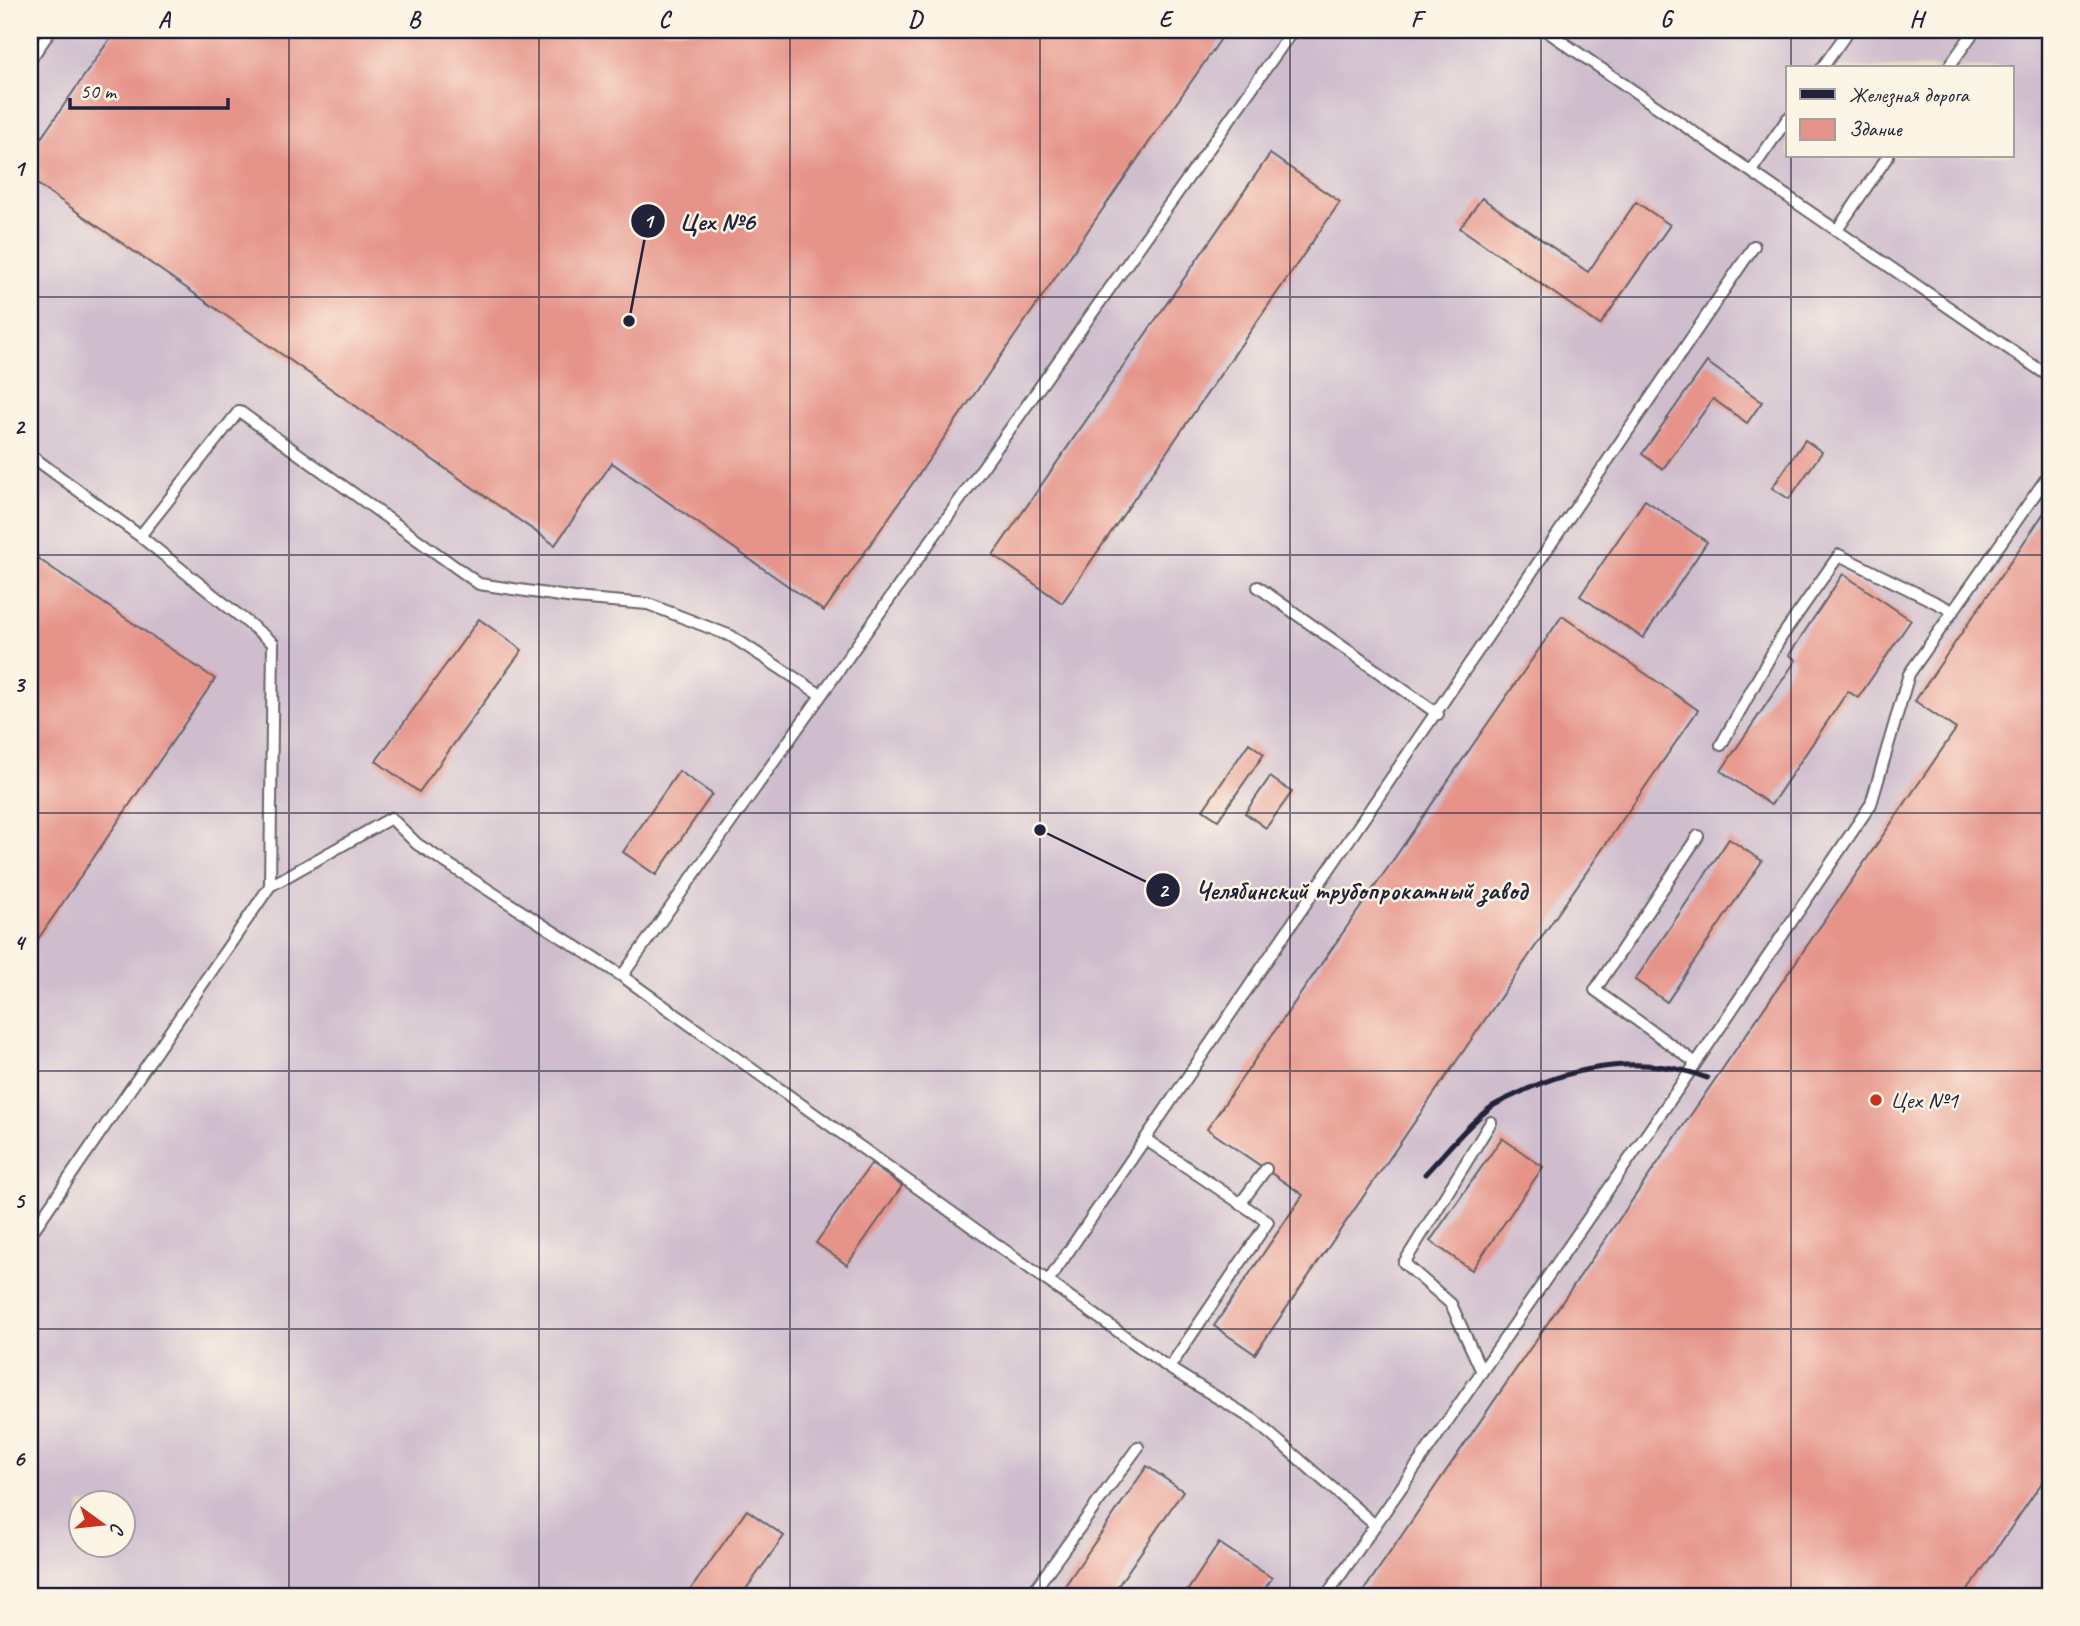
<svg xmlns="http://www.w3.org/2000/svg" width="2080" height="1626" viewBox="0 0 2080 1626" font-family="Caveat,sans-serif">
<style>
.industrial{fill:#cfbdce;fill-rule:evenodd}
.building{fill:#e6948a}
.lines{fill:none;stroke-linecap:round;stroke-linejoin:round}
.lane-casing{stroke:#686467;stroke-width:14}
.lane{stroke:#fff;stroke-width:10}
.rail{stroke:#22223b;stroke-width:5}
.grid{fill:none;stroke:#22223b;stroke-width:2;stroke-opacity:0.55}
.poi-dot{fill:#c8321e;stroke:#fcf5e5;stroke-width:2.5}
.labels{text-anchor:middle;stroke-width:5;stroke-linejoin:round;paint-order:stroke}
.poi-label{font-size:24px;fill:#22223b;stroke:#fcf5e5;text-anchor:start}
.leader{fill:none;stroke:#22223b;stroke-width:2.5}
.callout-dot{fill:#22223b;stroke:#fcf5e5;stroke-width:2.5}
.mark-label{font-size:21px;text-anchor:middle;font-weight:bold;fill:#fff}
.callout-label{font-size:26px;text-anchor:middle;font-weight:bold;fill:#22223b;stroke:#fcf5e5;stroke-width:5;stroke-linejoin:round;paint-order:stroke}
.neatline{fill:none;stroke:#22223b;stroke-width:2.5}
.grid-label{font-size:23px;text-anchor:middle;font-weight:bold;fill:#22223b}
</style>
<rect width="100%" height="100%" fill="#fcf5e5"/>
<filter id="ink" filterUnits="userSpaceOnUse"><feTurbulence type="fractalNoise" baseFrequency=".0143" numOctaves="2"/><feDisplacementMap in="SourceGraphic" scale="14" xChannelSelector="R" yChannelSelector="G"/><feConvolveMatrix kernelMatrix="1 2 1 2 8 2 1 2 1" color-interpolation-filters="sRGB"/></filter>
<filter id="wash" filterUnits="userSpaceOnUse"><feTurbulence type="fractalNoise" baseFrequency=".00686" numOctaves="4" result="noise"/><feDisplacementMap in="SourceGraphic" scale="28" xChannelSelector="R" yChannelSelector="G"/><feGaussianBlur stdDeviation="1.57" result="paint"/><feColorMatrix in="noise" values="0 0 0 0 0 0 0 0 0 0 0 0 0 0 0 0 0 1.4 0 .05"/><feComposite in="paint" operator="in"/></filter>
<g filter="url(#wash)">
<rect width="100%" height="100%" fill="#e9dfba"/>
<!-- industrial -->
<path class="industrial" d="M30,30H2050V1596H30ZM1788,68H2012V156H1788ZM80,1504H122V1546H80Z"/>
<g id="blocks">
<!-- building -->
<path class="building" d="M116,30H1227L824,611L612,463L555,545L30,179V154Z
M1270,154L1340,202L1062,603L993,555Z
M1482,198L1588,272L1636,202L1670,225L1600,325L1460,228Z
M1707,362L1762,402L1747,423L1713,399L1663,469L1642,454Z
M1805,440L1822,452L1789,499L1772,488Z
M1645,500L1707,542L1643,638L1580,596Z
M2050,504V1471L1964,1596H1360L1956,729L1915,701Z
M30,553L215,679L30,951Z
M1843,574L1911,620L1858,698L1848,691L1771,805L1721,771L1796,660L1789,655Z
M1562,616L1698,710L1255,1354L1214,1326L1303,1195L1207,1129Z
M479,619L522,650L419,792L376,761Z
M1249,743L1264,754L1218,820L1203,810Z
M679,771L712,794L656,875L623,852Z
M1270,777L1292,792L1266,828L1245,813Z
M1729,839L1762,861L1667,1002L1635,980Z
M1502,1138L1543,1167L1472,1270L1430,1241Z
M871,1164L902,1186L847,1265L816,1243Z
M1147,1466L1183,1491L1111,1596H1058Z
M747,1510L784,1536L741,1596H686Z
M1219,1543L1272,1578L1260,1596H1184Z"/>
</g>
</g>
<g filter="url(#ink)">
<use href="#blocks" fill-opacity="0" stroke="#686467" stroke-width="2"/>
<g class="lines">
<defs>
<path id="lane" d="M1545,30L2050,377
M30,60L51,30
M1822,68L1849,30
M1948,68L1975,30
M1751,171L1788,118
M1837,230L1888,156
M30,455L140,536L273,643L270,886
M140,536L239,411L479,584L574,598L648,604L731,636L821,695
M1258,587L1438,714
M1721,745L1780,639L1839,555L1953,611
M622,976L1293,30
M1696,1063L1595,990L1698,836
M1145,1139L1268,1222L1169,1368
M1240,1204L1266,1169
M30,1235L270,886L391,818L417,844L622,976L1169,1368L1254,1420L1375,1525
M1049,1280L1754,246
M1482,1372L1451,1304L1404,1263L1491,1122
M1030,1596L1138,1447
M1326,1596L1696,1063L1871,804L1909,674L2050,473"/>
</defs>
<!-- lane casing -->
<use href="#lane" class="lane-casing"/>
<!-- lane -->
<use href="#lane" class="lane"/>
<!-- rail -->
<path class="rail" d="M1425,1174C1446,1152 1466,1126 1490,1108C1498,1102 1509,1098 1519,1093C1576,1065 1646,1054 1707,1078"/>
</g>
</g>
<!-- grid -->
<path class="grid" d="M289,30V1596M539,30V1596M790,30V1596M1040,30V1596M1290,30V1596M1541,30V1596M1791,30V68M1791,156V1596M30,297H2050M30,555H2050M30,813H2050M30,1071H2050M30,1329H2050"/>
<!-- markers -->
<circle class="poi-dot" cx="1876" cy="1100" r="7"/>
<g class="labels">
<!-- poi labels -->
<g class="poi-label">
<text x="1890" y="1108">Цех №1</text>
</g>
</g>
<!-- callouts -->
<path class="leader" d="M629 321L648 221M1040 830L1163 890"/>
<g class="callout-dot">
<circle cx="629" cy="321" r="7"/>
<circle cx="1040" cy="830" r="7"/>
<circle cx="648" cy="221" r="18"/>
<circle cx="1163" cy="890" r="18"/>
</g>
<g class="mark-label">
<text x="648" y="228">1</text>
<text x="1163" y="897">2</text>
</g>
<g class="callout-label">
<text x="717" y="230">Цех №6</text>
<text x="1361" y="899">Челябинский трубопрокатный завод</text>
</g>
<!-- margin -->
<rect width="2080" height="1626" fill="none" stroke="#fcf5e5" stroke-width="77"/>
<!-- legend -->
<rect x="1786" y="66" width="228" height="91" fill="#fcf5e5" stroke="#a5a1a1" stroke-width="2"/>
<rect x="1800" y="89" width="35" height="10" fill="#22223b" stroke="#a5a1a1" stroke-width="2"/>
<text x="1849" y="102" font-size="21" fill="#22223b">Железная дорога</text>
<rect x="1800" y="119" width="35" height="21" fill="#e6948a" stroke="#a5a1a1" stroke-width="2"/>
<text x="1849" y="136" font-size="21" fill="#22223b">Здание</text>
<!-- north arrow -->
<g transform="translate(102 1524) rotate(105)"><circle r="33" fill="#fcf5e5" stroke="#a5a1a1" stroke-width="2"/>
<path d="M0-5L12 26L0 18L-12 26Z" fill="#c8321e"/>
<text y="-10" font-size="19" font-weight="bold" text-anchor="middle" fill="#22223b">С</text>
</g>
<!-- scale -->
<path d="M70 98v10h158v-10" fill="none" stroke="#22223b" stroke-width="3.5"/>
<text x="80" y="98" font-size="21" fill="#22223b" stroke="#fcf5e5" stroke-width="5" paint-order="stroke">50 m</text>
<rect x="38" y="38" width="2004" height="1550" class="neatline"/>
<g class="grid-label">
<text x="164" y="27">A</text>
<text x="414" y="27">B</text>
<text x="664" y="27">C</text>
<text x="915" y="27">D</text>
<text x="1165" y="27">E</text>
<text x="1416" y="27">F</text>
<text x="1666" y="27">G</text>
<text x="1916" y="27">H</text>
<text x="19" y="176">1</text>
<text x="19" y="434">2</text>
<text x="19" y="692">3</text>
<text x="19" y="950">4</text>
<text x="19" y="1208">5</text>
<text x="19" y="1466">6</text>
</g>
</svg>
